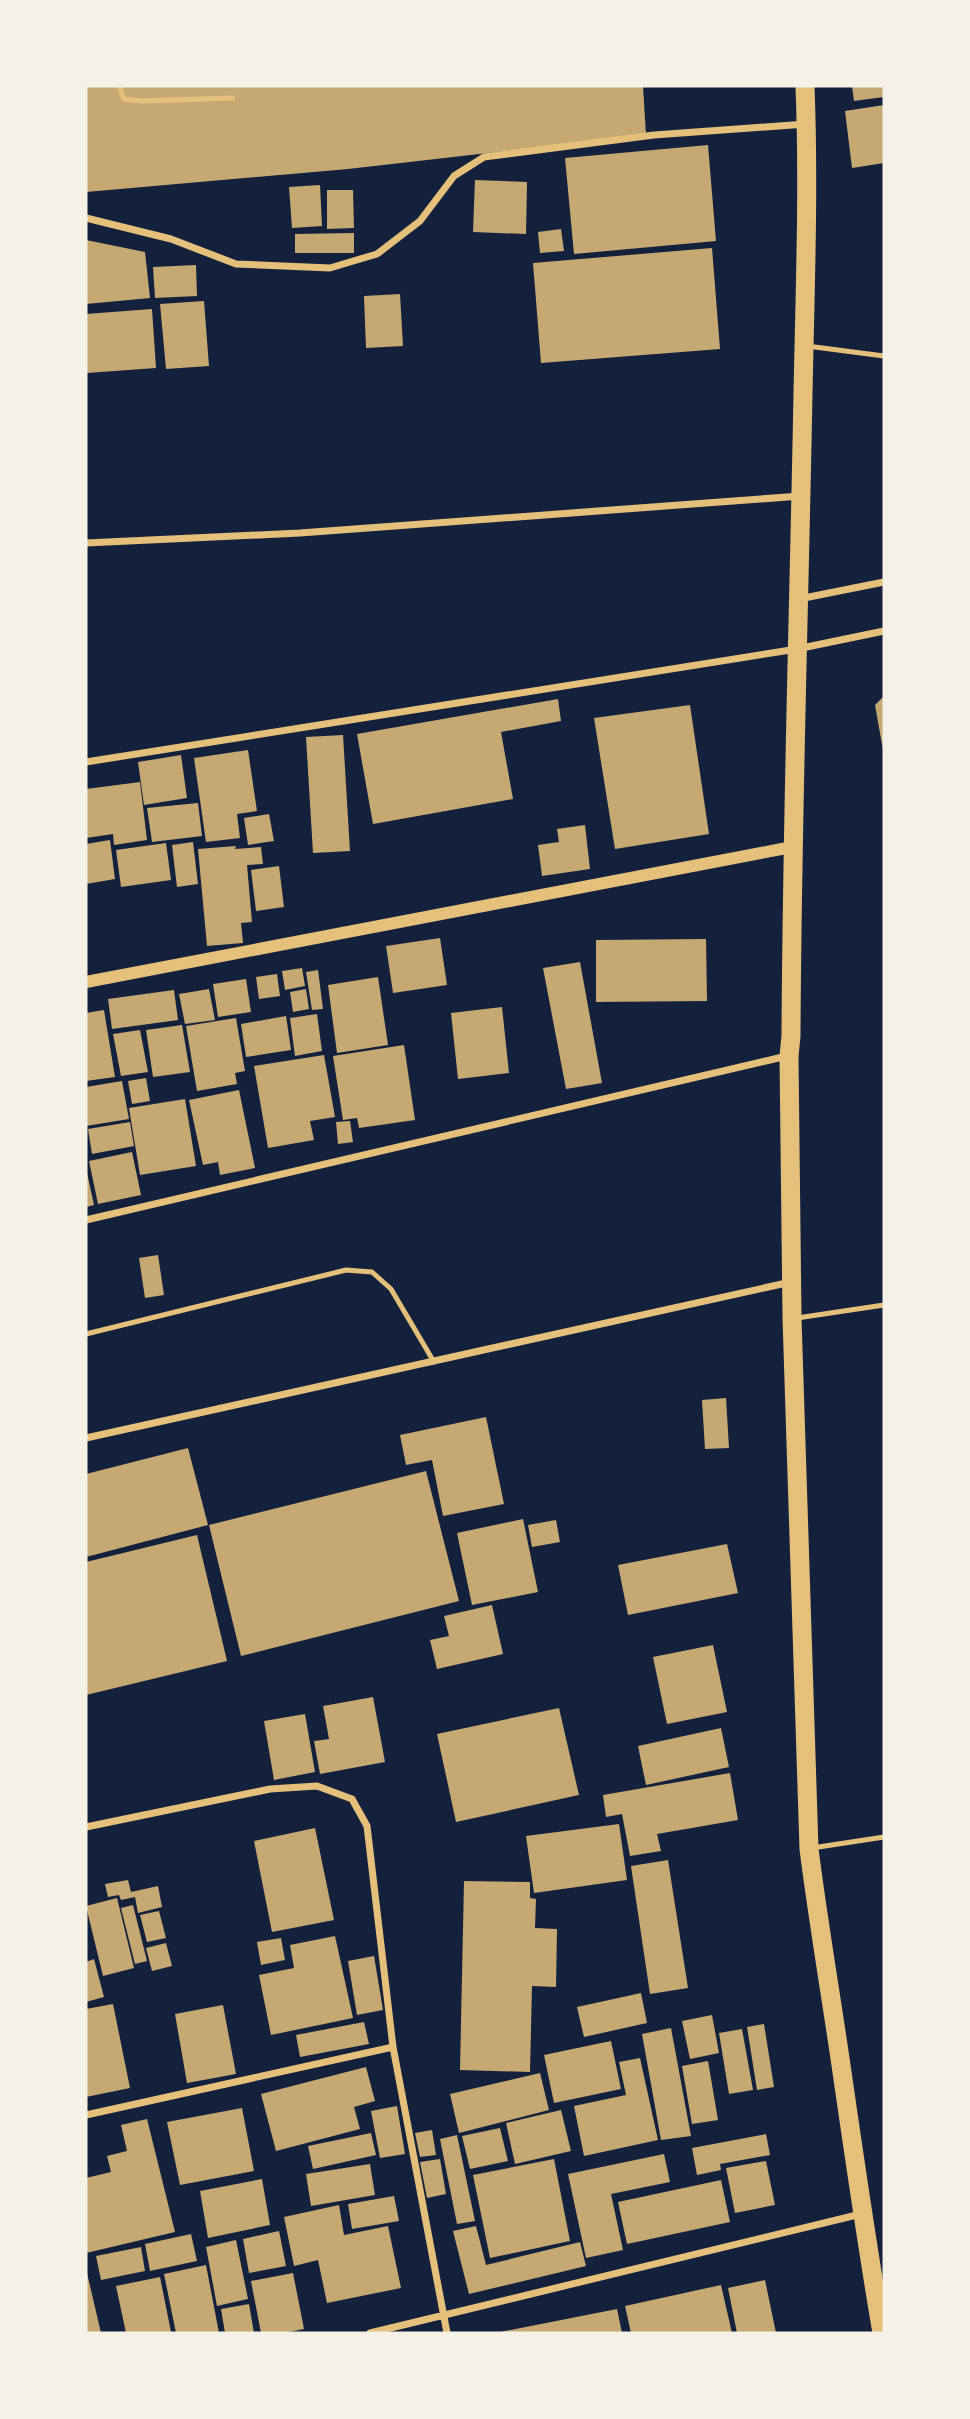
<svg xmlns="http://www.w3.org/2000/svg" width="970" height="2419" viewBox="0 0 970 2419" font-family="Commissioner,sans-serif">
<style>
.building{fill:#c6a872}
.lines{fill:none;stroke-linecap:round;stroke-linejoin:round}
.service{stroke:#e5c07b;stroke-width:5}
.minor{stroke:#e5c07b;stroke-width:7}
.tertiary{stroke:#e5c07b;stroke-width:12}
.trunk{stroke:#e5c07b;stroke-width:19}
</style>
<rect width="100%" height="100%" fill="#14213d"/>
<!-- building -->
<path class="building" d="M86,86H643L646,135L348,169L86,192Z
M852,86H884V97L854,101Z
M884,105V163L852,168L845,111Z
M708,145L716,241L574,254L565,158Z
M475,180L527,182L526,234L473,232Z
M320,185L322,226L292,228L289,187Z
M327,190H353L354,228L327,229Z
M561,229L564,251L540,253L538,232Z
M354,233V253H295V234Z
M86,240L145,252L150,298L86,304Z
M712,248L720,349L541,363L533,263Z
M196,265L197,296L155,298L153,267Z
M400,294L403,346L366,348L364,296Z
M204,301L209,366L166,369L160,304Z
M152,309L156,368L87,373L86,314Z
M884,696V750H883L875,705Z
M558,699L561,721L501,732L513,799L373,824L357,734Z
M690,705L709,834L615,849L594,718Z
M343,735L350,851L313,853L306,737Z
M248,750L257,811L237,814L240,838L206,842L194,758Z
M181,755L187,798L144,805L138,762Z
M140,782L147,840L114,845L113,834L86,838V789Z
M198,803L202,836L152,842L147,808Z
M269,814L274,841L248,845L244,818Z
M585,825L590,869L542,876L538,845L559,842L557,829Z
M110,840L115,879L86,884V844Z
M193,842L198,884L177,887L172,845Z
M166,843L171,880L121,887L116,850Z
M236,846L235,849L261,847L263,864L247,865L252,922L241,923L243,943L207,946L198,849Z
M279,866L284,907L256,911L251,870Z
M440,938L447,985L393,993L386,946Z
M706,939L707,1001L596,1002V940Z
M580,962L602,1083L566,1089L543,968Z
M302,968L305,986L285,990L282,971Z
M318,970L323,1009L312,1010L306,972Z
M277,974L280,996L259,999L256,977Z
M378,977L388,1045L337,1053L328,985Z
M246,979L251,1012L218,1017L213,984Z
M209,989L215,1020L185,1024L179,994Z
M306,989L309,1009L293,1012L290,992Z
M174,990L178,1020L112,1029L108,999Z
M502,1007L509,1073L458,1079L451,1013Z
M104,1010L115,1077L86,1081V1013Z
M317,1014L322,1051L295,1056L290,1018Z
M286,1016L291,1050L246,1057L241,1024Z
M236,1018L245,1071L235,1073L237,1084L197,1091L186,1026Z
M182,1025L190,1072L153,1077L146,1030Z
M140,1030L148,1072L121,1076L113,1034Z
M404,1045L415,1120L359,1128L357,1118L343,1120L333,1056Z
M324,1055L335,1117L310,1121L314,1140L268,1148L254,1066Z
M146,1078L150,1101L132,1104L128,1081Z
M122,1081L129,1119L86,1126V1087Z
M239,1090L255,1168L220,1175L218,1162L203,1165L189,1100Z
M185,1099L196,1166L140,1175L129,1108Z
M350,1121L353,1142L338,1144L336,1122Z
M130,1122L134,1146L92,1154L88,1129Z
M132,1152L141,1195L98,1204L89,1161Z
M86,1168L94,1205L86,1207Z
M158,1255L164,1295L145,1298L139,1258Z
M726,1398L729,1448L705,1449L702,1400Z
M486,1417L504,1504L443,1516L432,1460L406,1465L400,1435Z
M188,1448L208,1525L86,1557V1474Z
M426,1471L459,1601L241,1656L209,1525Z
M523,1519L538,1592L472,1605L457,1533Z
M556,1520L560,1542L532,1547L528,1525Z
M197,1535L227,1661L86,1695V1562Z
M727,1544L738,1593L628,1615L618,1565Z
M492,1605L503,1654L437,1669L430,1640L449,1636L444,1616Z
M713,1645L727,1712L667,1724L653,1657Z
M373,1697L385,1762L320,1774L314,1741L329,1739L323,1706Z
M559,1708L579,1795L456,1822L437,1734Z
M305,1714L315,1772L274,1780L264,1721Z
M721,1728L729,1767L646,1785L638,1746Z
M730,1773L738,1820L657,1834L661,1851L630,1856L622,1814L606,1817L603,1795Z
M619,1824L627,1880L534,1893L526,1836Z
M315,1828L334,1920L272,1932L254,1841Z
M668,1860L688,1988L650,1994L631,1866Z
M128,1880L131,1892L158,1886L162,1907L138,1913L135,1897L121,1900L119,1895L108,1897L105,1884Z
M464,1881L530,1882V1898L536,1899L535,1928L557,1929L556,1987L532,1986L530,2072L460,2070Z
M117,1898L134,1968L103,1976L86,1906Z
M133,1905L147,1961L135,1964L121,1908Z
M159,1911L166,1938L147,1942L140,1915Z
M335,1936L353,2018L271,2035L259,1975L294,1968L290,1945Z
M281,1938L285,1960L261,1965L257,1942Z
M166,1943L172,1966L152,1971L146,1948Z
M374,1956L383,2010L357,2015L348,1961Z
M94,1959L104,1997L86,2002V1962Z
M641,1993L647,2023L584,2037L577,2007Z
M113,2004L130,2088L86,2097V2009Z
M223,2005L236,2074L187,2083L175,2014Z
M712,2015L719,2053L690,2059L682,2021Z
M364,2022L369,2044L300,2057L296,2035Z
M764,2024L774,2087L757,2090L747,2027Z
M671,2028L691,2136L661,2140L642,2034Z
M742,2029L753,2090L729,2094L719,2033Z
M611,2041L621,2089L554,2103L544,2055Z
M640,2058L658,2140L584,2156L574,2106L626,2095L619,2062Z
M708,2061L718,2120L692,2124L682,2066Z
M366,2067L375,2101L354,2107L360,2129L276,2151L261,2094Z
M540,2073L549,2110L459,2133L450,2094Z
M397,2106L405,2154L380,2158L371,2111Z
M242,2108L254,2171L180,2185L167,2122Z
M561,2110L571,2151L515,2164L506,2123Z
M147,2119L175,2232L86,2253V2178L111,2172L107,2156L127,2151L121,2125Z
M500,2128L508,2161L470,2169L462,2136Z
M432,2130L436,2155L420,2157L415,2133Z
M371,2133L376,2155L313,2169L308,2146Z
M766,2134L770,2155L720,2164L721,2170L697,2175L692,2148Z
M457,2135L475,2221L457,2224L440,2139Z
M664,2154L670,2182L611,2194L623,2250L586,2258L568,2174Z
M440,2159L446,2194L427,2198L420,2162Z
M554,2159L570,2241L490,2258L473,2175Z
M766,2161L775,2205L735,2213L726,2168Z
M370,2164L375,2195L311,2206L306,2174Z
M262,2179L270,2225L208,2238L200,2191Z
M721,2180L730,2222L627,2244L618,2202Z
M394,2196L399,2221L352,2229L348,2204Z
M339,2205L344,2235L388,2226L401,2288L327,2303L318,2260L294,2266L284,2217Z
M476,2226L486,2265L580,2242L586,2266L469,2294L453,2231Z
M279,2231L286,2266L249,2273L243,2239Z
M191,2234L197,2261L150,2271L145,2244Z
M236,2240L248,2299L217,2306L206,2247Z
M141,2247L145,2271L101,2280L96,2256Z
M206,2265L219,2333H176L164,2274Z
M86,2273H87L101,2333H86Z
M293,2273L304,2329L284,2333H261L251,2281Z
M160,2277L171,2332L126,2333L116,2286Z
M765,2280L776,2333H737L728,2288Z
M721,2285L732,2333H631L625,2306Z
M249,2304L254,2333H225L221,2309Z
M617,2309L622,2333H500V2332Z"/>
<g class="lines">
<!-- service -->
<path class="service" d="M119,86L124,99L142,101L233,98
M807,346L884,356
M797,1318L884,1305
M86,1334L346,1270L372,1272L391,1289L434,1362
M812,1848L884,1837"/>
<!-- minor -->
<path class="minor" d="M86,218L171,239L236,264L330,268L377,254L420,221L454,176L484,157L654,135L806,124
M86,543L300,533L801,496
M799,599L884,582
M86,762L797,649L884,631
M86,1220L787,1056
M86,1438L791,1282
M86,1827L270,1789L317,1786L352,1799L367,1826L393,2047L447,2333
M86,2115L393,2047
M370,2333L861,2214"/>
<!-- tertiary -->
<path class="tertiary" d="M86,982L792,847"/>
<!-- trunk -->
<path class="trunk" d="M805,86C809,188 805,291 803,394C799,608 792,821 791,1036L789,1056L792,1318L809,1849C819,1928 833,2007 844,2086C856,2169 868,2251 882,2333"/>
</g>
<!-- border -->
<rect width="970" height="2419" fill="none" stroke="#f6f1e7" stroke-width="175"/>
</svg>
